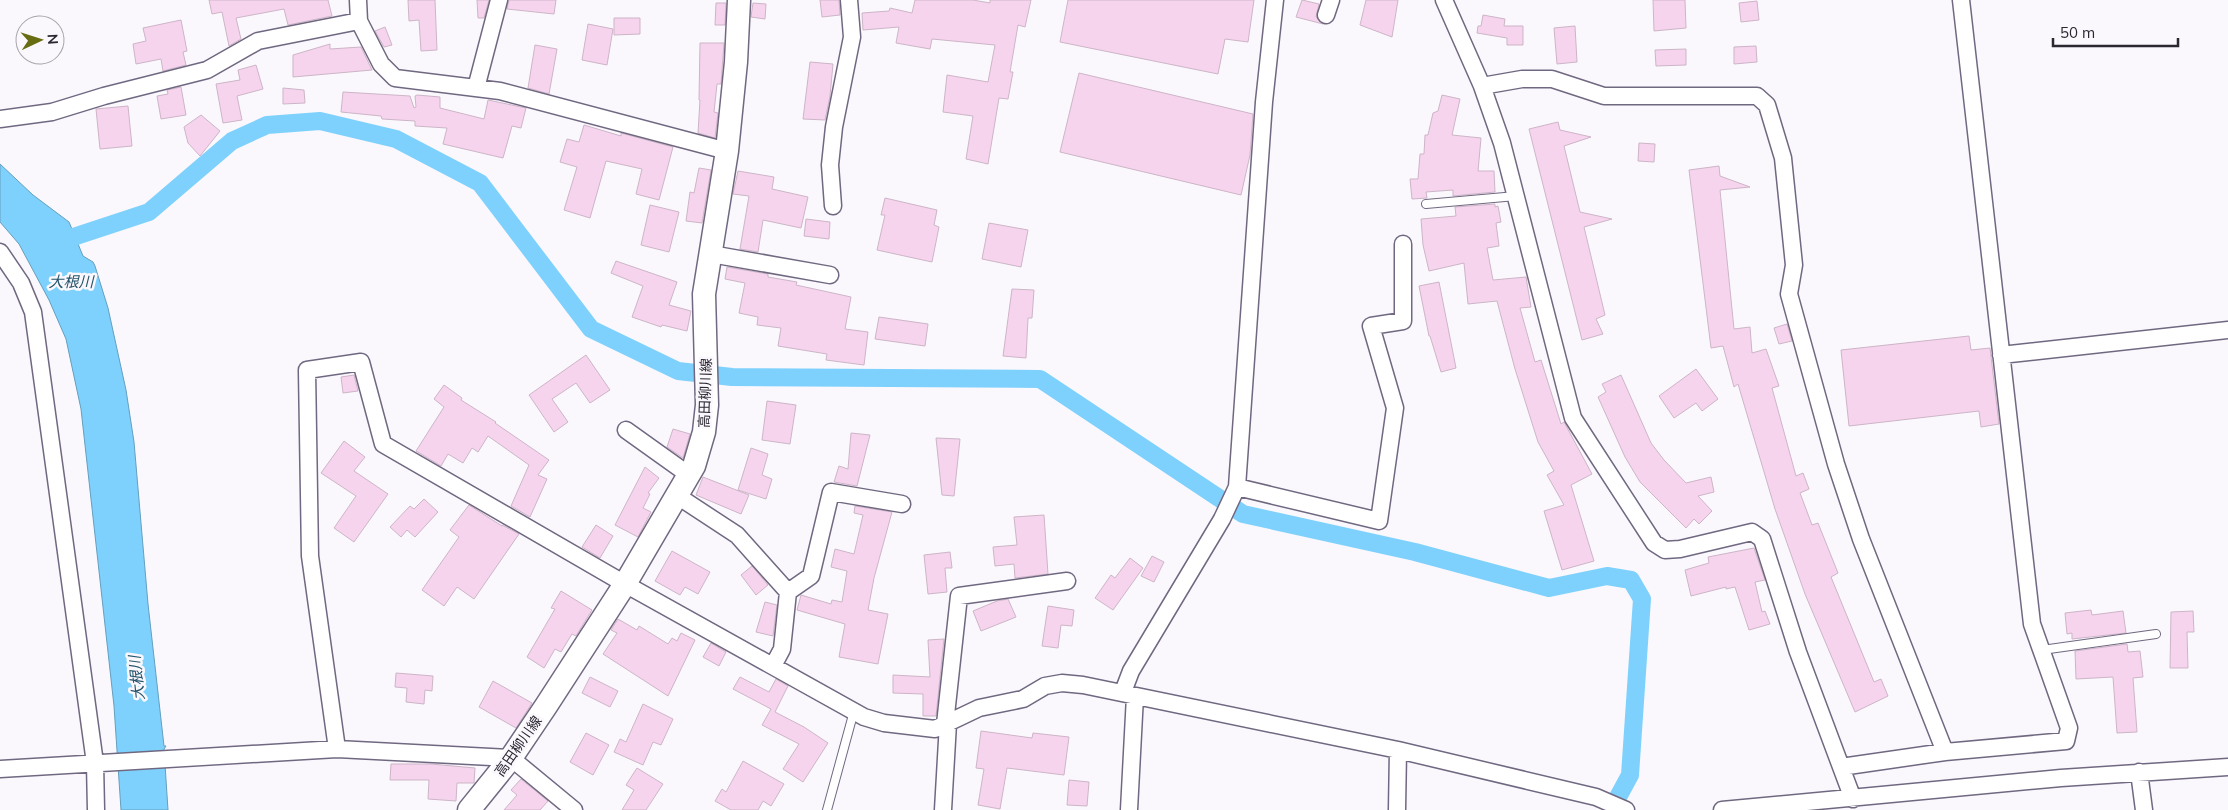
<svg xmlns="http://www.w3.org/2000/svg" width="2228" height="810" viewBox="0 0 2228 810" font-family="Mulish,'Noto Sans JP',sans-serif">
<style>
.water{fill:#7ed1fc;stroke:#659ebf}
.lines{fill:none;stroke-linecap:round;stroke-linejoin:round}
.canal{stroke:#7ed1fc;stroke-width:18}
.building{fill:#f6d4ee;stroke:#cdb5c7}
.lane-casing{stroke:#706880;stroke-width:10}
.street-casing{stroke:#706880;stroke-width:19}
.secondary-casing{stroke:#706880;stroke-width:25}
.lane{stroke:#fff;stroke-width:8}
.street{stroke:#fff;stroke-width:16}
.secondary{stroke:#fff;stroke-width:22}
.labels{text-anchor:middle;stroke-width:5;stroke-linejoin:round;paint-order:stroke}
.street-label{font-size:14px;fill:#2b2731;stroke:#faf8fd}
.water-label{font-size:15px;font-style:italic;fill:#25546a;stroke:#faf8fd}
</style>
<rect width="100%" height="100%" fill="#faf8fd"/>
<!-- water -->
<path class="water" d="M0,164L33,195L69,222L83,256L93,262L95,266L108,308L126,390L134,442L148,604L164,746H166L164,749L168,810H121L114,706L81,409L66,339L49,300L19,244L0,222Z"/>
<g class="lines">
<!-- canal -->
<path class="canal" d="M52,244L149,212L232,141L267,125L320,121L396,139L480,183L591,329L678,371L732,377L1040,379L1243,514L1415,552L1549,588L1607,576L1631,580L1642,599L1630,775L1611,810"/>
</g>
<!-- building -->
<path class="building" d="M209,0H328L332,16L288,25L284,9L236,18L241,39L229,46L222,12L212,14Z
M408,0H435L437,50L421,51L419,20L409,21Z
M477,0H489L484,18H478Z
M509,0H556L554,14L507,9Z
M820,0H839L840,15L822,17Z
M915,0H973L990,3V0H1031L1025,27L1018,25L1010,72H1013L1008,99L999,98L988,164L966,159L973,116L943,112L947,75L988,82L995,45L932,39L930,49L896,43L899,27L863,30L862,13L889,11L890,8L912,13Z
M1068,0H1254L1248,42L1225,39L1218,74L1060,42Z
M1302,0L1319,4L1316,17L1323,24L1296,17Z
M1366,0H1398L1392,37L1360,25Z
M1653,0H1685L1686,28L1654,31Z
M1757,1L1759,20L1741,22L1739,3Z
M716,3H726L725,25H715Z
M753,3L766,4L765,19L751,17Z
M1483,15L1505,19L1504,26H1523V45H1507V38L1477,33L1478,26H1481Z
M614,18H640V34L614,35Z
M181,20L187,51L183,52L186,65L163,71L161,59L136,64L133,44L146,41L143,28Z
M588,24L613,29L607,65L582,60Z
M1575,26L1577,62L1557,64L1554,28Z
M385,27L392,45L384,47L375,31Z
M700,43H724L721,84H717L714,112L718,113L715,138L698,133L700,100H699Z
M330,44V49L361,47L372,70L293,77V55Z
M535,45L557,49L549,94L528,88Z
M1756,46L1757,62L1734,64V47Z
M1686,49V65L1656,66L1655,50Z
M810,62L833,64L830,96L825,120L803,119Z
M256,65L263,89L237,96L242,120L223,123L216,84L240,80L238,70Z
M1079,73L1253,114L1250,155L1241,195L1060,152Z
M181,87L186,115L161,119L157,96L168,94L167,90Z
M283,88L304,90L305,103L283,104Z
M343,92L410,96L414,108L416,107L415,96L417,95L440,97V108L484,119L488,100L526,108L521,128L512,126L503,158L443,144L447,128L415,126V121L382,119L381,116L341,112Z
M1442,95L1460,99L1452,135L1481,138L1478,171H1494L1495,192L1453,196V190L1426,192L1427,198L1412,199L1410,179H1418L1420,154H1424L1425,135H1428L1433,113L1438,111Z
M128,106L132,146L100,149L96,109Z
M201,115L220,131L200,156L188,143L184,127Z
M1558,122L1560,130L1591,137L1564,146L1580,212L1612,219L1584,227L1605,315L1596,319L1603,334L1582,340L1529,129Z
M584,125L621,136V133L673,147L659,200L636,194L642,169L606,161L590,218L564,210L577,167L560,162L567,139L579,142Z
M1639,143L1655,144L1654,162L1638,161Z
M1719,166L1720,176L1750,187L1720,190L1734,329L1750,327L1752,353L1766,349L1779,386L1772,388L1796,476L1803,473L1809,489L1800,493L1812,525L1818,523L1838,573L1831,577L1874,682L1881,679L1888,696L1855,712L1805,594L1775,509L1738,384L1734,387L1723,346L1711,348L1689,170Z
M699,168L711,170L702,223L686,221L690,192L694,193Z
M738,171L774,177L772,189L808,197L801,228L763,220L758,252L740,249L749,196L733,194Z
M885,198L937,210L934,225L939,227L932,262L877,250L885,215H881Z
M1495,204V207L1498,206L1501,222L1496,223L1499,246L1487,248L1493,280L1526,277L1531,307L1520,308L1535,362L1541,360L1561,424L1564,422L1592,474L1571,485L1594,561L1562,570L1544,511L1564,505L1547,475L1554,471L1538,442L1515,369L1497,301L1468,304L1464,263L1429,271L1423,245L1421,219L1456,216L1455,207Z
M650,205L679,212L669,252L641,245Z
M806,219L830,222L829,239L804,236Z
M989,223L1028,230L1021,267L982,259Z
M616,261L677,282L669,305L691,311L687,331L662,325L661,327L632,317L643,286L611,273Z
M727,267L768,274V277L797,282L796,285L851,297L845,329L868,332L864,365L826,360L827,354L778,346L781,328L757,325L758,317L739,313L745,283L725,279Z
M1439,282L1456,368L1441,372L1430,336H1429L1419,286Z
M1012,289L1034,290L1032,318H1028L1026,358L1003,356Z
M879,317L928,324L925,346L875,339Z
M1787,324L1792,341L1779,344L1774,328Z
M1969,336L1971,350L1990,348L1999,424L1981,427L1979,411L1849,426L1841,350Z
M586,355L610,390L590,403L576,383L552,399L568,422L554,432L529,395Z
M1696,369L1718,399L1702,411L1696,403L1674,418L1659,396Z
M354,375L358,391L343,393L341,377Z
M1621,375L1651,443L1664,460L1686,483L1711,477L1714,492L1698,496L1712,511L1699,524L1694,519L1686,528L1640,482L1625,457L1598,397L1606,392L1602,384Z
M444,385L462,398L461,400L496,422L495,423L549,460L538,475L547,479L530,517L511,506L529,465L488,436L478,452L472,448L463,463L448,454L441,466L416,451L444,407L434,399Z
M767,401L796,405L790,444L762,440Z
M673,429L690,434L683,458L667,447Z
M851,433L870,435L857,486L834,482L839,466L848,469Z
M936,438L960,439L954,496L942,495Z
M344,441L365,457L354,471L388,494L354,542L334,528L356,496L321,473Z
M751,448L768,454L762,475L772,479L766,499L738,490Z
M645,467L659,478L648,493L650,494L643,508L651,512L638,537L615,525Z
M703,477L749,495L741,514L696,495Z
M424,499L438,512L415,537L407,530L401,537L390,527L410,506L414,509Z
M469,505L502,526V525L519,534L474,599L457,587L444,606L422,590L459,537L450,530Z
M855,506L892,512L874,578L868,610L888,614L878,664L839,657L845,624L797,610L801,595L831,604L832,600L842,602L847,571L831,567L835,549L854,554L863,515L854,513Z
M1044,515L1048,574L1015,578L1014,564L995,566L993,547L1017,545L1014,517Z
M596,525L613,536L600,558L582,547Z
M1754,548L1765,580L1755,582L1762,612L1765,611L1770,624L1749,630L1735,587L1726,589V587L1691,596L1685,570L1709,563L1708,557Z
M672,551L710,572L698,594L685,587L680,595L655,581Z
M950,552L952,568H945L947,592L928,594L924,555Z
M1152,556L1164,562L1154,582L1141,576Z
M1130,558L1143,568L1113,610L1095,598L1111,575L1115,578Z
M752,566L768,585L756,595L741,575Z
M561,591L592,610L576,636L572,634L561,652L555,649L544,668L527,657L555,609L551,608Z
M1008,599L1016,617L981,631L973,611L997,601Z
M765,602L777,605L773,636L756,632Z
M1048,606L1074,610L1072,626L1061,625L1058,648L1042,646Z
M2091,610L2092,615L2123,611L2126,633L2072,639V633L2067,634L2065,613Z
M2193,611L2194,632H2187L2188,668H2170L2171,612Z
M618,619L637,630L639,626L668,644L672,638L677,641L681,633L695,640L668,696L603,654L617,633L611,630Z
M944,639L936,716H923V694L893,693V675L930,677L928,640Z
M711,643L726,652L719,666L703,657Z
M2127,644L2128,652L2140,651L2143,677L2133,678L2137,732L2117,733L2113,677L2076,679L2075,651Z
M396,673L433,676L432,691L425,690L424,704L406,702L407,688L395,687Z
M590,677L618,691L610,707L582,693Z
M740,677L769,692L776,679L788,686L775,712L804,727L828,743L803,782L783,769L799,744L762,725L771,709L733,689Z
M493,681L532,703L516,728L479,707Z
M643,704L673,719L661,745L653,742L643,765L614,752L620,739L626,742Z
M981,731L1032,738L1033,733L1069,737L1064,775L1007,768L1000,809L978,805L984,769L976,768Z
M586,733L609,745L593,775L570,762Z
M743,761L784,784L771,806L763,801L758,810H731L715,801L722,789L726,792Z
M391,764H431L475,768L474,783H457L456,801L428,799L429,780H390Z
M637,768L663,784L646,810H622L634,790L626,785Z
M521,779L548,801L540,810H504L517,795L511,790Z
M1069,780L1089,782L1087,806L1067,805Z"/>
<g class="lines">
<defs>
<path id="lane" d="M1426,204L1516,196
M2042,650L2156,634
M827,810L854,711"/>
<path id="street" d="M358,0L359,21L381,64L395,78L500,91L727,151
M1444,0L1482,86L1502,143L1573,418L1654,543L1665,550L1680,549L1752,532L1762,539L1798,652L1853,799
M1326,15L1331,0
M1482,86L1522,79H1552L1604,96H1757L1767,105L1783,158L1794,265L1789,294L1836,464L1861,539L1945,752
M476,88L499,0
M0,119L52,112L104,96L207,70L258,41L359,21
M833,206L830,165L834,127L852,37L849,0
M0,252L21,283L33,312L95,763L96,810
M711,254L830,275
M2001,355L2228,330
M626,430L689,475
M1237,487L1379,521L1395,408L1371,326L1403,321V244
M676,495L737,535L788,592L782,649L773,666
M788,592L811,576L831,492L902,504
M1123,692L1131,671L1222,519L1237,487L1264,102L1275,0
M945,724L959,596L1067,581
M337,749L310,556L307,370L361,362L383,444L625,584L864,717L884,723L935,729L979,708L1023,699L1045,686L1062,683L1083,685L1398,750L1596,797L1626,810
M1841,767L1945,752L2066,741L2069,728L2032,624L1961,0
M0,769L337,749L511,758L574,810
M2139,772L2144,810
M943,810L948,723
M1129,810L1135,696
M1397,810L1398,750
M1722,810L2061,778L2228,767"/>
<path id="secondary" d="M469,810L511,758L546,706L625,584L694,466L704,432L707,405L704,294L727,151L736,62L739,0"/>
</defs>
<!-- lane casing -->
<use href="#lane" class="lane-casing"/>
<!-- street casing -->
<use href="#street" class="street-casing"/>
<!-- secondary casing -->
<use href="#secondary" class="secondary-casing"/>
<!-- lane -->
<use href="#lane" class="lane"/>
<!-- street -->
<use href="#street" class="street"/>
<!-- secondary -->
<use href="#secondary" class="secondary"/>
</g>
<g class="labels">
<!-- street labels -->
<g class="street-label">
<text transform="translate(705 393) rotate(-88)" y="5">高田柳川線</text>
<text transform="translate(518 746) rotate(-55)" y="5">高田柳川線</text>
</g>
<!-- water labels -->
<g class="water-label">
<text x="71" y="287">大根川</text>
<text transform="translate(137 678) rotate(-96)" y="5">大根川</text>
</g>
</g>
<!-- north arrow -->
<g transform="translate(40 40) rotate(86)"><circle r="24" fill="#faf8fd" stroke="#a7a4ab"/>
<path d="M0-4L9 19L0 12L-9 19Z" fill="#686d11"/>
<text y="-8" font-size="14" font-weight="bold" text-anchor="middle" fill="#2b2731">N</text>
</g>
<!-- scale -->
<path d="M2053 38v8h125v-8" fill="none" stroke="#2b2731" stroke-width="2.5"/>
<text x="2060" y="38" font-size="15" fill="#2b2731" stroke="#faf8fd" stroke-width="4" paint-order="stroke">50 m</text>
</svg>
